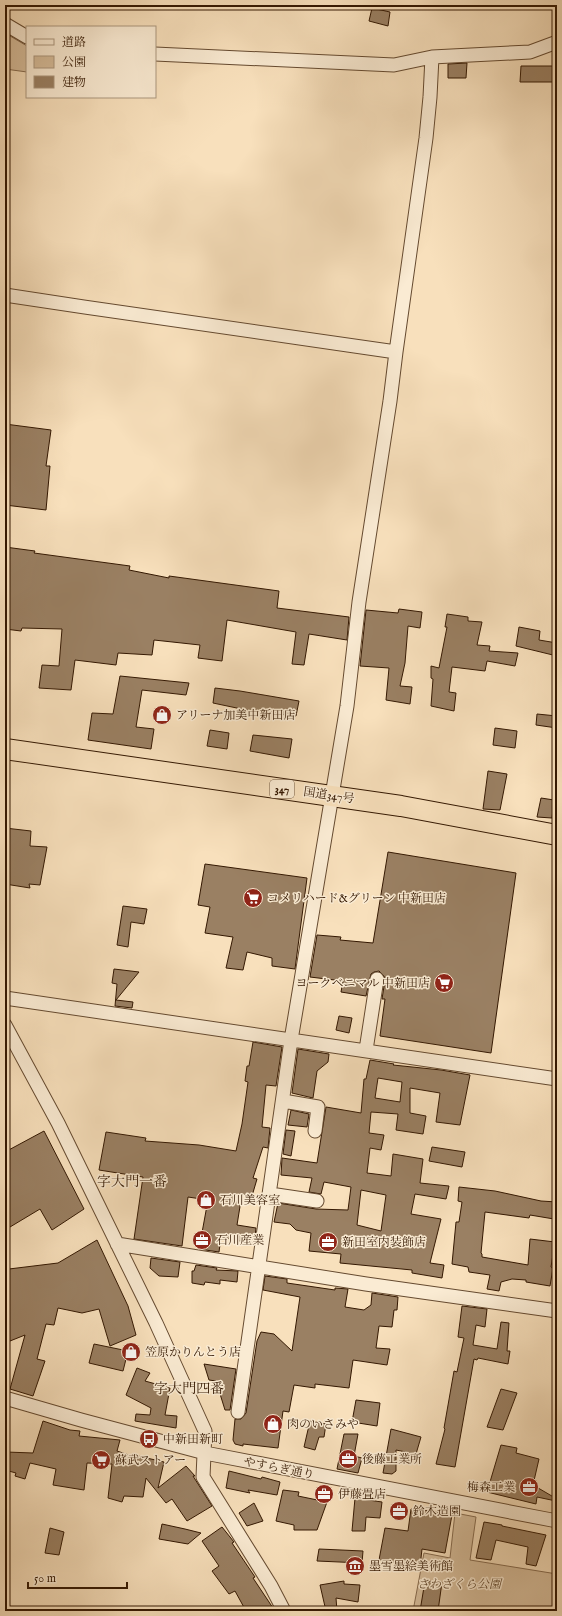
<svg xmlns="http://www.w3.org/2000/svg" width="562" height="1616" viewBox="0 0 562 1616" font-family="'IM FELL English','Noto Serif JP',serif">
<style>
.green{fill:#d7be9c;stroke:#866b4f}
.lines{fill:none;stroke-linecap:round;stroke-linejoin:round}
.stream{stroke:#81674c;stroke-width:4}
.building{fill:#9a8063;stroke:#341802;fill-rule:evenodd}
.minor-casing{stroke:#654a30;stroke-width:15}
.highway-casing{stroke:#341802;stroke-width:22}
.minor{stroke:#faebd3;stroke-width:13}
.highway{stroke:#f8e0bc;stroke-width:20}
.labels{text-anchor:middle;stroke-width:3;stroke-linejoin:round;paint-order:stroke}
.shield{fill:#faebd3;stroke:#6f5741;stroke-width:1}
.shield-label{font-size:11px;font-weight:bold;fill:#341802}
.poi-label{font-size:12px;fill:#341802;stroke:#faebd3;text-anchor:start}
.street-label{font-size:12px;fill:#341802;stroke:#faebd3}
.park-label{font-size:12px;font-style:italic;fill:#654a30;stroke:#faebd3}
.quarter-label{font-size:14px;fill:#341802;stroke:#faebd3}
</style>
<rect width="100%" height="100%" fill="#f8e0bc"/>
<filter id="stains"><feTurbulence type="fractalNoise" baseFrequency=".005" numOctaves="4"/><feColorMatrix values="0 0 0 0 .2 0 0 0 0 .09 0 0 0 0 .02 0 0 0 .5 -.17"/></filter>
<radialGradient id="worn" r=".72"><stop offset=".6" stop-color="#630" stop-opacity="0"/><stop offset="1" stop-color="#630" stop-opacity=".3"/></radialGradient>
<!-- green -->
<path class="green" d="M5,33L27,46V72L5,69Z
M455,1513L476,1517L470,1560L557,1574V1611H413L424,1553L450,1558Z"/>
<g class="lines">
<!-- stream -->
<path class="stream" d="M5,1604L14,1611"/>
</g>
<!-- building -->
<path class="building" d="M372,8L390,12L388,26L369,21Z
M467,63L466,78H448V64Z
M521,66H557V82H520Z
M5,424L51,430L46,466H50L46,510L5,505Z
M5,547L35,551L34,553L130,566L129,570L169,578V576L279,591L277,608L349,617L347,640L309,634L304,665L292,664L296,632L227,620L222,661L198,658L200,645L154,640L152,655L118,653L116,665L75,660L71,690L39,688L42,665L59,666L62,629L22,628L21,631L5,629Z
M399,609L422,612L420,628L408,626L405,663L400,686L412,687L410,704L386,700L389,668L360,666L366,610L398,613Z
M447,614L468,617V621L482,622L477,645L490,646L489,651L518,653L515,666L487,661L485,671L452,667L449,692L456,693L454,711L431,706L433,679L431,678V666L439,668L447,627H445Z
M519,627L540,631L539,640L557,643V656L516,646Z
M120,676L189,683L186,695L142,690L136,727L154,729L151,749L88,740L92,713L113,714Z
M215,688L240,691L299,701L296,716L251,711L213,703Z
M537,714L557,716V728L536,725Z
M495,728L517,731L515,748L493,745Z
M210,730L229,733L227,749L207,746Z
M253,735L292,739L289,758L250,751Z
M488,771L507,774L500,810L483,809Z
M541,798L554,800L552,818L537,817Z
M5,828L31,831L30,846L47,847L40,885L29,884L30,888L5,884Z
M388,852L516,873L491,1053L380,1036L385,999H382L385,980L384,976L379,971L374,972L371,974L366,996L341,992L343,981L310,977L317,935L341,937L340,940L373,943Z
M205,864L307,878L295,969L272,966V958L247,952L243,970L226,968L233,937L205,933L210,907L198,905Z
M123,906L147,909L144,924L131,922L128,947L117,945Z
M114,969L139,972L116,1000L133,1002L132,1008L115,1006L117,984L112,983Z
M339,1016L352,1018L349,1033L336,1030Z
M253,1042L282,1047L276,1086L266,1085L262,1127L270,1128L268,1148L263,1147L253,1178L257,1179L252,1196L242,1194L237,1225L256,1228L254,1244L221,1237L219,1252L199,1249L208,1200L188,1197L182,1246L134,1239L143,1177L99,1170L106,1132L146,1138L145,1141L199,1145L236,1151L242,1124L248,1082L245,1081L247,1066H249Z
M298,1049L329,1054L328,1062L317,1071L313,1098L292,1093Z
M370,1060L394,1064L393,1065L441,1070L470,1075L460,1125L436,1122L440,1093L410,1088V1113L426,1116L423,1134L396,1130L398,1114L371,1112L369,1133L384,1135L381,1150L370,1148L367,1173L391,1176L393,1154L423,1159L420,1183L449,1186L446,1199L415,1194L411,1214L441,1219L430,1263L444,1265L442,1278L412,1273V1270L340,1263L341,1254L309,1251L311,1233L296,1230L290,1224L274,1222L278,1203L316,1209L348,1210L351,1187L324,1182L321,1194L309,1192L312,1178L281,1175L282,1158L317,1163L326,1107L361,1113L364,1079H366ZM378,1078L402,1082L400,1102L375,1098ZM361,1190L386,1195L381,1231L357,1225Z
M291,1110L309,1114L307,1127L288,1125Z
M286,1130L295,1131L291,1156L283,1154Z
M44,1131L84,1209L52,1230L40,1209L5,1230V1152Z
M432,1147L465,1152L462,1167L429,1161Z
M459,1187L495,1191L541,1201L557,1202L554,1219L530,1215L529,1218L485,1212L481,1253L482,1254V1257L528,1265L530,1239L555,1242L551,1267L553,1268L550,1286L526,1282V1280L512,1279L501,1282L499,1291L487,1289L490,1275L469,1272L468,1267L452,1264L456,1222H459L462,1202L458,1201Z
M97,1240L128,1306L136,1335L110,1346L99,1309L82,1313L58,1308L54,1325L46,1324L37,1359L45,1361L33,1396L10,1389L25,1335L5,1343V1271L9,1269L58,1263Z
M151,1258L180,1262L178,1277L159,1276L150,1268Z
M196,1265L217,1268L216,1270L238,1271L237,1282L220,1280V1284L205,1282L204,1285L192,1283V1271H194Z
M265,1276L287,1279V1283L335,1290V1288L348,1289L345,1307L364,1310L371,1305L372,1293L398,1297L397,1310H394L392,1327L379,1326L376,1348L390,1349L387,1365L353,1360L349,1388L315,1384V1388L294,1385L289,1412L283,1411L278,1448L243,1444V1446L235,1444L233,1440L235,1419H241L246,1413L257,1341L261,1332L274,1334L292,1351L300,1297L263,1290Z
M462,1306L487,1309L485,1327L476,1325L473,1345L497,1349L501,1322L509,1323L507,1351H510L508,1364L478,1358L477,1360L474,1359L455,1467L436,1464L445,1429L444,1428L454,1371L457,1372L464,1338L458,1337Z
M94,1344L128,1351L123,1371L89,1363Z
M204,1364L236,1369L230,1410H225L216,1381L209,1380Z
M137,1368L150,1373L145,1381L170,1388L165,1415L177,1416L176,1428L135,1421L136,1414L150,1415L151,1408L126,1395Z
M501,1389L517,1393L503,1430L487,1427Z
M356,1400L380,1403L377,1426L352,1422Z
M43,1421L70,1430L80,1431L79,1436L120,1440L117,1451L138,1458V1456L164,1462L158,1488L186,1466L195,1476H193L212,1506L187,1521L172,1499L166,1503L146,1478L143,1497L124,1496L122,1502L108,1498L112,1464L87,1463L84,1490L53,1485L56,1469L30,1463L25,1479L15,1476L16,1473L5,1470L6,1452L33,1453Z
M310,1421L326,1424L324,1437H319L315,1450L304,1447Z
M391,1429L421,1437L416,1454L396,1450V1471L392,1474L383,1473Z
M344,1434H358L354,1456L362,1458L358,1473L337,1469Z
M501,1445L517,1448L516,1453L539,1459L533,1485L557,1499L556,1501L537,1497L536,1504L487,1492Z
M229,1471L261,1479L262,1477L280,1482L277,1495L248,1490L250,1493L226,1488Z
M283,1490L299,1492L298,1496L327,1502L317,1530H294V1525L276,1521Z
M355,1498L382,1502L380,1518L366,1517L365,1531H352Z
M254,1503L263,1521L247,1526L239,1513Z
M411,1509L430,1511L452,1515L445,1553L422,1549L420,1567L379,1560L385,1528L408,1531Z
M484,1522L502,1525V1526L546,1535L536,1566L526,1564L528,1547L496,1540L491,1560L476,1558Z
M162,1524L185,1529L201,1533L188,1544L159,1539Z
M222,1527L234,1542L232,1543L255,1577L253,1578L275,1611H246L235,1591L229,1594L212,1571L219,1566L202,1541Z
M50,1528L64,1532L59,1555L45,1553Z
M319,1549L363,1551L362,1563L317,1561Z
M344,1581V1584L360,1585L358,1602L336,1598L337,1611H326L320,1585Z
M425,1581L442,1582L438,1611H420Z"/>
<g class="lines">
<defs>
<path id="minor" d="M5,24L27,37
M155,54L394,65L432,57L530,52L557,42
M5,295C135,315 265,333 396,352
M5,998L557,1079
M5,1025L58,1123L156,1323L205,1431L203,1477L271,1586L284,1611
M366,1050L377,979
M283,1101L318,1107L315,1131
M270,1194L317,1201
M117,1244L366,1284L557,1311
M5,1398L81,1420L205,1453L557,1521
M238,1412L291,1040L347,706L359,602L390,401L396,352L426,138L430,97L432,57"/>
<path id="highway" d="M5,749L401,806L557,835"/>
</defs>
<!-- minor casing -->
<use href="#minor" class="minor-casing"/>
<!-- highway casing -->
<use href="#highway" class="highway-casing"/>
<!-- minor -->
<use href="#minor" class="minor"/>
<!-- highway -->
<use href="#highway" class="highway"/>
</g>
<!-- icons -->
<defs>
<symbol id="shop-disc" viewBox="-11 -11 22 22"><circle r="9.5" fill="#8f2418" stroke="#faebd3"/><path d="M-5-2.5h2.3a2.7 3.5 0 0 1 5.4 0H5L5.5 6h-11ZM-1.5-2.5h3a1.5 2.3 0 0 0-3 0Z" fill="#fff"/></symbol>
<symbol id="supermarket-disc" viewBox="-11 -11 22 22"><circle r="9.5" fill="#8f2418" stroke="#faebd3"/><path d="M-6-5.5h2.5l.6 2H6L4.5 2H-2.5L-4.4-4H-6ZM-1.5 3.2a1.3 1.3 0 1 0 .1 0ZM3 3.2a1.3 1.3 0 1 0 .1 0Z" fill="#fff"/></symbol>
<symbol id="office-disc" viewBox="-11 -11 22 22"><circle r="9.5" fill="#8f2418" stroke="#faebd3"/><path d="M-6-3h4V-5.5h4V-3h4V5H-6ZM-1-4.5V-3h2v-1.5ZM-6 0V1H6V0Z" fill="#fff"/></symbol>
<symbol id="bus-disc" viewBox="-11 -11 22 22"><circle r="9.5" fill="#8f2418" stroke="#faebd3"/><path d="M-5-6H5V4H4V6H2V4H-2V6H-4V4H-5ZM-3.5-4V0h7V-4ZM-3.5 1.2v1.5H-2V1.2ZM2 1.2v1.5H3.5V1.2Z" fill="#fff"/></symbol>
<symbol id="museum-disc" viewBox="-11 -11 22 22"><circle r="9.5" fill="#8f2418" stroke="#faebd3"/><path d="M0-6L6-3V-2H-6V-3ZM-5-1h2V3h-2ZM-1-1h2V3h-2ZM3-1h2V3H3ZM-6 4H6V6H-6Z" fill="#fff"/></symbol>
</defs>
<g fill-rule="evenodd">
<use href="#shop-disc" x="151" y="704" width="22" height="22"/>
<use href="#supermarket-disc" x="242" y="887" width="22" height="22"/>
<use href="#supermarket-disc" x="433" y="972" width="22" height="22"/>
<use href="#shop-disc" x="195" y="1189" width="22" height="22"/>
<use href="#office-disc" x="191" y="1229" width="22" height="22"/>
<use href="#office-disc" x="317" y="1231" width="22" height="22"/>
<use href="#shop-disc" x="120" y="1341" width="22" height="22"/>
<use href="#shop-disc" x="262" y="1413" width="22" height="22"/>
<use href="#bus-disc" x="138" y="1428" width="22" height="22"/>
<use href="#office-disc" x="337" y="1448" width="22" height="22"/>
<use href="#supermarket-disc" x="90" y="1449" width="22" height="22"/>
<use href="#office-disc" x="518" y="1476" width="22" height="22"/>
<use href="#office-disc" x="313" y="1483" width="22" height="22"/>
<use href="#office-disc" x="388" y="1500" width="22" height="22"/>
<use href="#museum-disc" x="344" y="1555" width="22" height="22"/>
</g>
<g class="labels">
<!-- shield labels -->
<rect class="shield" x="270" y="780" width="24" height="18" rx="3"/>
<g class="shield-label">
<text x="282" y="793">347</text>
</g>
<!-- poi labels -->
<g class="poi-label">
<text x="176" y="719">アリーナ加美中新田店</text>
<text x="267" y="902">コメリハード&amp;グリーン 中新田店</text>
<text x="430" y="987" text-anchor="end">ヨークベニマル 中新田店</text>
<text x="220" y="1204">石川美容室</text>
<text x="216" y="1244">石川産業</text>
<text x="342" y="1246">新田室内装飾店</text>
<text x="145" y="1356">笠原かりんとう店</text>
<text x="287" y="1428">肉のいさみや</text>
<text x="163" y="1443">中新田新町</text>
<text x="362" y="1463">後藤工業所</text>
<text x="115" y="1464">蘇武ストアー</text>
<text x="515" y="1491" text-anchor="end">梅森工業</text>
<text x="338" y="1498">伊藤畳店</text>
<text x="413" y="1515">鈴木造園</text>
<text x="369" y="1570">墨雪墨絵美術館</text>
</g>
<!-- street labels -->
<g class="street-label">
<text transform="translate(329 795) rotate(8)" y="4">国道347号</text>
<text transform="translate(279 1468) rotate(11)" y="4">やすらぎ通り</text>
</g>
<!-- park labels -->
<g class="park-label">
<text x="459" y="1588">さわざくら公園</text>
</g>
<!-- quarter labels -->
<g class="quarter-label">
<text x="132" y="1186">字大門一番</text>
<text x="189" y="1393">字大門四番</text>
</g>
</g>
<!-- margin -->
<rect width="562" height="1616" fill="none" stroke="#f8e0bc" stroke-width="20"/>
<rect x="6" y="6" width="550" height="1604" fill="none" stroke="#341802" stroke-width="2"/>
<rect x="10" y="10" width="542" height="1596" fill="none" stroke="#341802"/>
<!-- legend -->
<rect x="26" y="26" width="130" height="72" fill="#faebd3" stroke="#ab977f"/>
<rect x="34" y="39" width="20" height="6" fill="#faebd3" stroke="#ab977f"/>
<text x="62" y="46" font-size="12" fill="#341802">道路</text>
<rect x="34" y="56" width="20" height="12" fill="#d7be9c" stroke="#ab977f"/>
<text x="62" y="66" font-size="12" fill="#341802">公園</text>
<rect x="34" y="76" width="20" height="12" fill="#9a8063" stroke="#ab977f"/>
<text x="62" y="86" font-size="12" fill="#341802">建物</text>
<!-- scale -->
<path d="M28 1582v6h99v-6" fill="none" stroke="#341802" stroke-width="2"/>
<text x="34" y="1582" font-size="12" fill="#341802" stroke="#faebd3" stroke-width="3" paint-order="stroke">50 m</text>
<rect width="100%" height="100%" filter="url(#stains)"/>
<rect width="100%" height="100%" fill="url(#worn)"/>
</svg>
